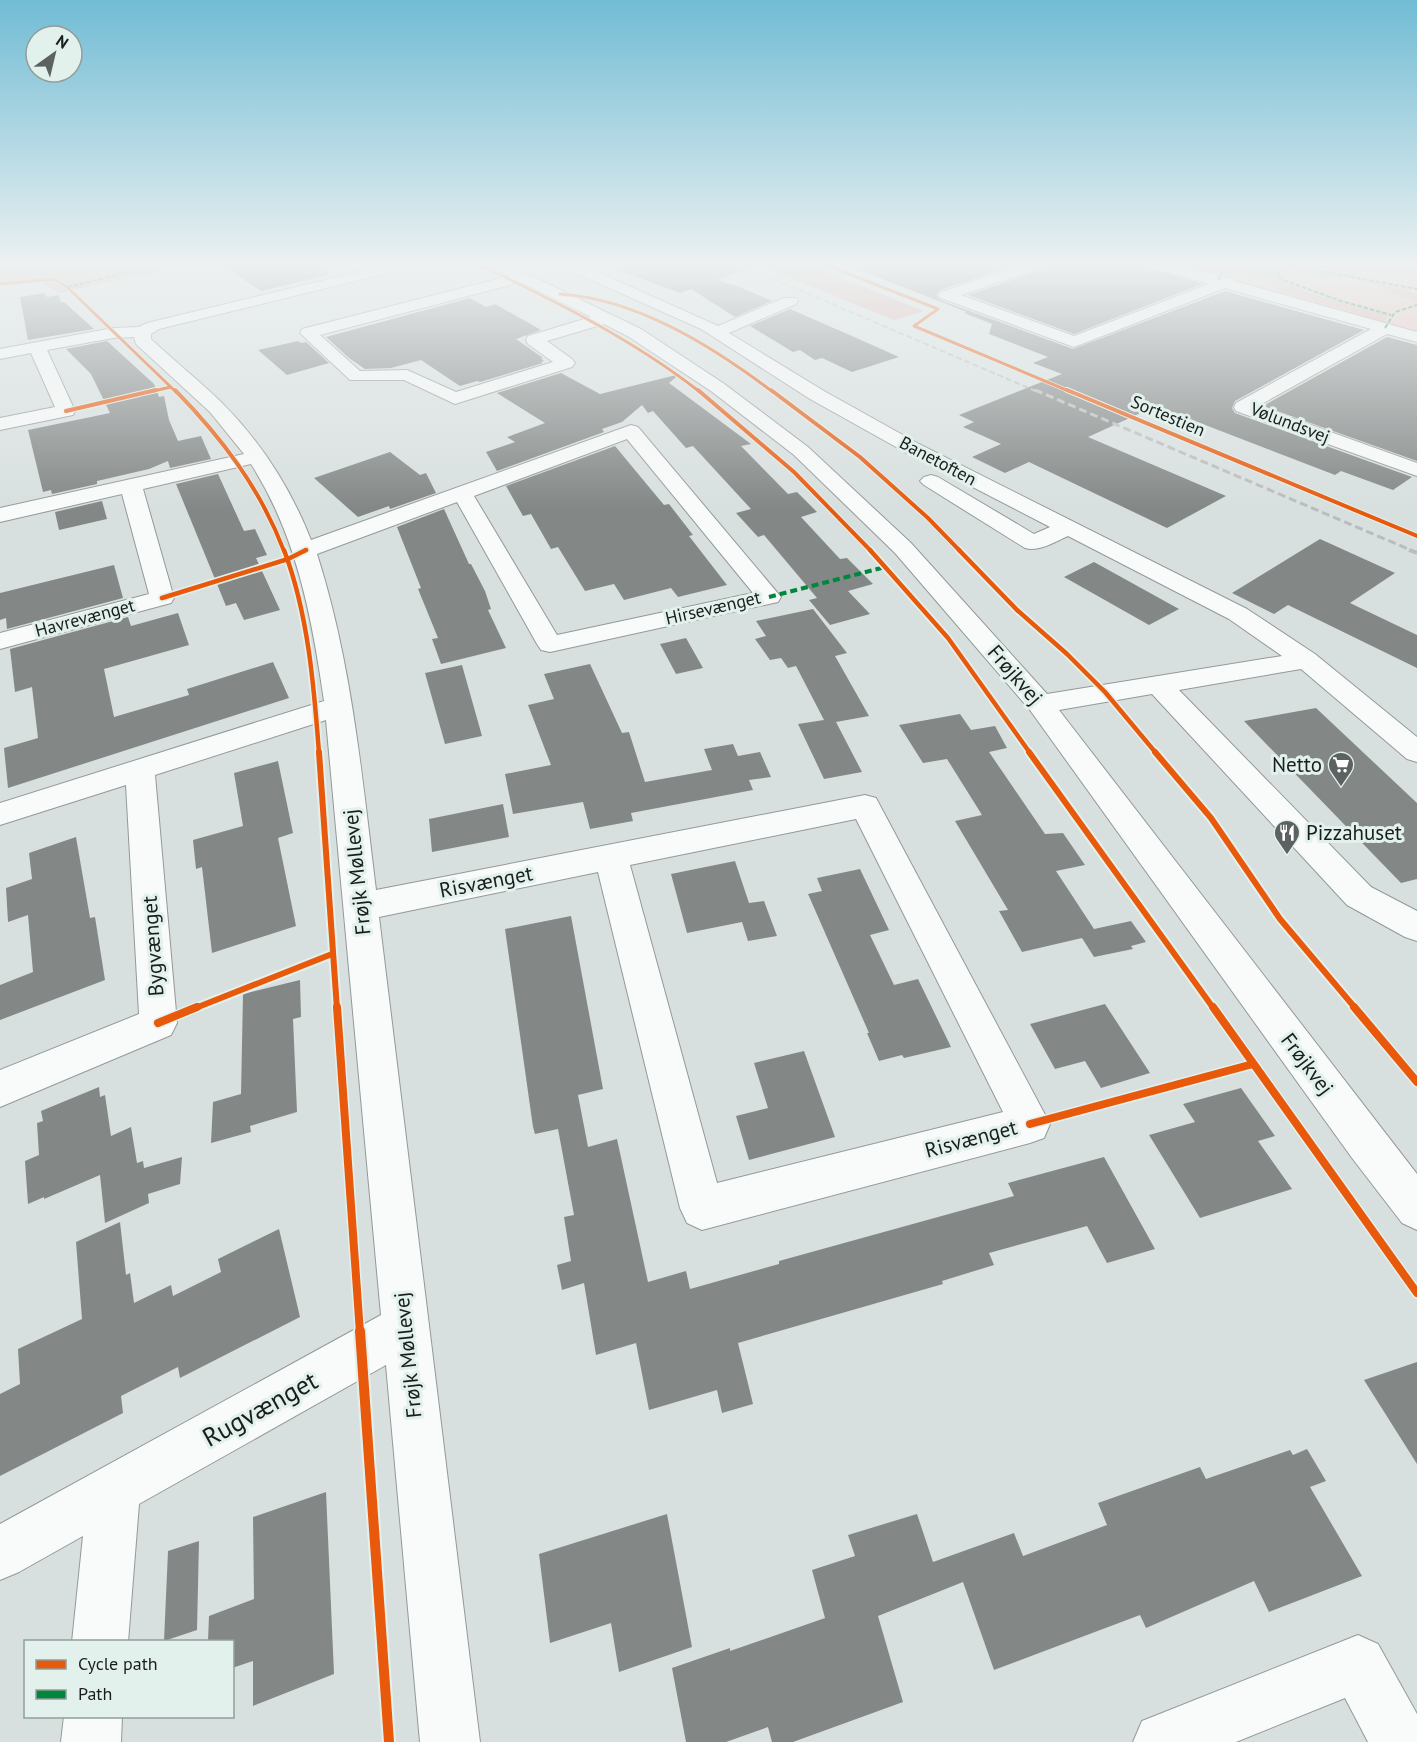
<svg xmlns="http://www.w3.org/2000/svg" width="1417" height="1742" viewBox="0 0 1417 1742" font-family="'PT Sans',sans-serif">
<style>
.green{fill:#edbfba}
.forest{fill:#dfaca7}
.building{fill:#838887}
.lines{fill:none;stroke-linecap:round;stroke-linejoin:round}
.minor-casing{stroke:#939998;stroke-width:2}
.minor{fill:#f9fafa;fill-rule:evenodd}
.rail-far2{stroke:#bbbcbc;stroke-width:2;stroke-dasharray:6 3;stroke-linecap:butt}
.rail-far1{stroke:#bbbcbc;stroke-width:3;stroke-dasharray:8 4;stroke-linecap:butt}
.rail{stroke:#bbbcbc;stroke-width:4;stroke-dasharray:10 4.5;stroke-linecap:butt}
.quiet-far1{stroke:#00873e;stroke-width:2;stroke-dasharray:4.5 2;stroke-linecap:butt}
.quiet{stroke:#00873e;stroke-width:4;stroke-dasharray:7 4;stroke-linecap:butt}
.cycleway-far5-casing{stroke:#e3f1ed;stroke-width:4.5}
.cycleway-far4-casing{stroke:#e3f1ed;stroke-width:6}
.cycleway-far3-casing{stroke:#e3f1ed;stroke-width:8}
.cycleway-far2-casing{stroke:#e3f1ed;stroke-width:10}
.cycleway-far1-casing{stroke:#e3f1ed;stroke-width:11}
.cycleway-casing{stroke:#e3f1ed;stroke-width:14}
.cycleway-far5{stroke:#e8590c;stroke-width:3}
.cycleway-far4{stroke:#e8590c;stroke-width:4}
.cycleway-far3{stroke:#e8590c;stroke-width:4.5}
.cycleway-far2{stroke:#e8590c;stroke-width:6}
.cycleway-far1{stroke:#e8590c;stroke-width:8}
.cycleway{stroke:#e8590c;stroke-width:10}
.labels{text-anchor:middle;stroke-width:6;stroke-linejoin:round;paint-order:stroke}
.far-street-label{font-size:18px;fill:#191e1d;stroke:#e3f1ed}
.street-label{font-size:21px;fill:#191e1d;stroke:#e3f1ed}
.poi-label{font-size:21px;fill:#191e1d;stroke:#e3f1ed;text-anchor:end}
.near-street-label{font-size:26px;fill:#191e1d;stroke:#e3f1ed}
</style>
<rect width="100%" height="100%" fill="#d8e0df"/>
<!-- green -->
<path class="green" d="M1174,265H1392L1417,271V334L1277,292Z"/>
<!-- forest -->
<path class="forest" d="M0,265H156L164,271L58,293L40,281H0Z
M758,265H809L924,311L894,320Z
M1249,265L1266,269L1272,265H1279L1273,272C1281,289 1366,309 1388,315L1384,322L1380,321L1291,294L1229,266Z
M1355,277L1378,282L1417,294V303Z"/>
<!-- building -->
<path class="building" d="M222,265H326L328,275L261,291Z
M612,265H748L749,269L716,280L737,286L772,301L735,317L691,289L680,293L612,268Z
M852,265H1015L940,290L936,295L940,300L1073,349L1225,291L1364,330L1235,401L1232,408L1235,413L1412,477L1393,490L1341,471L1335,475L1156,406L1088,437L1226,496L1167,528L1029,462L1005,473L972,457L1001,444L963,427L974,422L959,415L1062,374L1033,363L1048,357L989,334L992,324L964,313L967,312L851,267Z
M1044,265H1139L1202,284L1074,334L968,295L1041,270Z
M45,293L47,297L59,295L61,302H64L94,329L28,340L20,297Z
M470,298L486,307L495,304L541,330L516,339L543,358H541L544,361L541,362L543,363L480,382L477,381L460,386L421,360L391,368L365,369L349,358L326,337Z
M790,309L852,336L899,357L852,372L822,358L815,360L800,350L793,352L750,326Z
M1387,337L1417,345V461L1263,406Z
M107,341L154,384L159,397L164,396L169,420L178,441L201,436L211,459L170,468L168,461L149,469L97,481V484L52,494L51,490L43,492L28,430L110,413L91,374L66,349Z
M298,341L301,343L306,342L329,363L287,375L258,350Z
M561,373L600,394L680,374L669,383L751,444L741,446L788,494L797,492L817,512L801,517L840,559L847,558L873,584L848,591L870,614L830,625L809,600L817,598L764,535L758,537L736,513L751,509L693,446L686,448L653,411L648,413L642,405L622,422L602,429L604,432L497,471L486,452L515,442L507,437L545,423L497,393Z
M615,446L664,505L669,504L693,535L689,536L727,585L678,597L671,588L624,600L614,584L585,591L558,547L551,549L531,514L523,516L506,486Z
M390,452L420,475L426,473L436,493L390,509L389,506L358,517L314,478Z
M218,474L244,531L255,529L267,555L256,558L280,610L244,620L236,603L226,606L176,484Z
M102,501L107,519L59,530L55,512Z
M444,509L469,564H471L485,591L491,609L488,610L506,648L441,664L432,639L438,638L418,589L421,588L397,527Z
M1320,539L1395,573L1350,603L1417,635V668L1288,605L1274,614L1232,593Z
M1094,562L1179,609L1149,625L1064,577Z
M114,565L123,598L7,629L6,618L0,620V593Z
M813,609L847,653L835,656L869,716L836,722L862,772L824,779L798,724L824,720L796,666L788,668L781,658L770,660L755,639L766,636L756,621Z
M178,613L189,645L104,669L114,717L189,695L187,689L273,662L289,698L8,788L4,748L38,738L32,687L15,692L10,649L128,617L131,626Z
M686,638L703,668L676,674L660,644Z
M590,664L622,733L629,732L645,782L712,770L704,749L733,744L738,756L760,752L771,777L749,780L753,790L631,813L633,821L590,829L583,802L513,814L505,774L551,765L528,705L554,699L544,674Z
M462,665L482,736L445,744L425,673Z
M1316,708L1417,803V879L1401,883L1244,721Z
M960,714L971,730L995,726L1007,748L989,752L1045,834L1063,833L1085,865L1056,871L1094,929L1131,921L1146,942L1131,946L1133,949L1094,957L1082,938L1022,952L999,911L1008,910L955,821L982,815L947,759L923,763L899,725Z
M278,761L293,833L278,838L296,926L212,953L202,867L196,869L193,840L243,826L234,773Z
M503,804L509,837L432,852L429,819Z
M76,837L90,918L95,917L105,980L0,1020V985L33,972L28,915L8,922L6,888L32,879L29,853Z
M735,861L749,903L764,901L777,936L748,941L742,922L687,933L671,874Z
M860,869L889,930L870,935L894,985L918,979L951,1047L904,1058L902,1055L879,1061L867,1033H869L808,894L822,891L817,878Z
M571,916L603,1089L578,1095L588,1147L617,1139L648,1282L686,1271L690,1289L779,1264V1261L1014,1196L1008,1183L1104,1157L1155,1249L1107,1263L1087,1226L989,1253L994,1265L942,1281L943,1284L738,1343L753,1404L722,1413L717,1390L649,1410L636,1343L596,1355L584,1283L562,1290L557,1265L571,1261L564,1217L574,1215L558,1129L535,1134L533,1127L505,929Z
M300,980L301,1017L293,1019L297,1112L250,1126L251,1132L211,1143L213,1102L241,1094L243,994Z
M1105,1004L1150,1073L1101,1088L1085,1061L1055,1069L1030,1024Z
M804,1051L835,1137L749,1160L736,1116L768,1108L754,1063Z
M99,1087L100,1097L105,1095L111,1136L131,1127L137,1163L143,1161L144,1168L182,1157L180,1184L148,1194L149,1203L105,1223L100,1175L44,1199V1197L28,1204L25,1161L39,1155L37,1123L43,1121L41,1111Z
M1241,1088L1275,1136L1258,1141L1292,1189L1200,1218L1149,1135L1195,1122L1183,1104Z
M120,1222L126,1275L130,1273L134,1303L171,1285L173,1296L221,1272L218,1259L279,1229L300,1317L180,1378L178,1367L121,1396L123,1413L0,1476V1394L20,1384L18,1349L82,1319L76,1242Z
M1417,1362V1464L1364,1380Z
M1307,1449L1326,1481L1310,1487L1362,1576L1269,1612L1254,1581L1146,1628L1140,1615L994,1670L963,1582L878,1616L903,1702L793,1742H772L768,1727L726,1742H686L672,1668L730,1648V1651L825,1618L812,1570L855,1556L848,1535L917,1514L933,1562L1014,1533L1023,1556L1107,1525L1098,1503L1200,1467L1206,1479L1290,1450L1293,1455Z
M326,1492L334,1674L253,1706V1661L232,1668V1641H208L209,1616L254,1599L253,1517Z
M667,1514L692,1647L619,1672L611,1623L550,1643L539,1554Z
M199,1541L197,1630L164,1641L168,1551Z"/>
<g class="lines">
<defs>
<path id="minor" d="M387,265H411L409,268L159,329L151,334V339C174,361 199,380 222,403C261,442 291,489 311,540L631,425L638,427L781,597L778,602L769,604L550,652L541,650L537,644L457,502L317,554C352,663 362,777 376,890L865,795L876,798L1050,1124L1044,1138L1030,1143L702,1230L687,1223L680,1208L598,872L379,917L480,1742H420L386,1365L139,1504L128,1642H72L83,1536L19,1572L0,1580V1524L381,1315L326,720L155,775L177,1023L171,1035L0,1107V1070L139,1014L126,785L0,825V803L324,701C312,618 297,536 251,464L143,489L174,598L171,603L0,649V633L149,594L122,494L0,522V508L244,454L210,412L136,344L134,337L113,338L47,350L75,411L73,415L0,430V418L55,407L31,353L0,359V349L113,328L139,327L147,323ZM627,439L753,593L557,635L474,496ZM856,819L1003,1112L717,1183L630,865Z
M491,265H509L641,329L723,383L808,447L911,543L1047,694L1282,656L1229,619L1068,536C1054,542 1040,552 1025,548L924,485L920,481L924,477L931,475L938,477L1034,534L1050,527L905,452L810,399L701,329L565,268L563,265H582L718,326L784,298H796L798,301L796,304L729,333L824,391L919,444L1247,609L1315,654L1417,737V762L1407,759L1301,669L1179,690L1371,887L1417,911V941L1405,937L1347,905L1152,694L1059,710L1417,1174V1230L1402,1223L1352,1158L1030,710L895,553L794,455L711,391L629,337L604,324L547,341L572,359L575,363L572,367L455,404L404,380H350L300,333L302,329L509,276ZM521,282L591,317L528,336L526,340L528,344L553,362L456,392L407,370L360,371L320,335Z
M1021,265H1042L1040,268L961,295L1074,336L1209,284L1154,268L1152,265H1174L1232,279L1234,281L1417,332V342L1387,334L1258,406L1417,463V476L1236,411L1234,407L1236,403L1371,329L1225,288L1074,347L941,298L938,295L941,292Z
M1358,1635L1378,1644L1417,1714V1742H1368L1345,1698L1236,1742H1133L1142,1721Z
M64,1716H122L121,1742H61Z"/>
</defs>
<!-- minor casing -->
<use href="#minor" class="minor-casing"/>
<!-- minor -->
<use href="#minor" class="minor"/>
<!-- rail-far2 -->
<path class="rail-far2" d="M741,265L1038,392"/>
<!-- rail-far1 -->
<path class="rail-far1" d="M1035,390L1413,551"/>
<!-- rail -->
<path class="rail" d="M1409,550L1417,553"/>
<!-- quiet-far1 -->
<path class="quiet-far1" d="M1281,265L1277,276L1283,280L1341,301L1391,315
M1286,265L1417,289
M1219,280L1224,265
M67,287L118,275L144,265
M1385,328L1395,312L1417,305"/>
<!-- quiet -->
<path class="quiet" d="M769,597L885,567"/>
<defs>
<path id="cycleway-far5" d="M480,265C557,302 632,339 700,392
M826,265L938,309L914,326L1071,392
M0,284L54,279L67,287L176,392
M560,294C637,299 712,346 773,392
M149,392L171,387"/>
<path id="cycleway-far4" d="M175,390C222,438 260,488 284,551
M698,390L794,472L871,551
M771,390L860,457L928,518L960,551
M1067,390L1417,536
M66,411L156,390
M304,551L306,550"/>
<path id="cycleway-far3" d="M284,550C308,613 314,686 319,753
M870,550L948,638L1030,753
M959,550L1017,610L1067,654L1105,692L1156,753
M162,598L288,559L306,550"/>
<path id="cycleway-far2" d="M319,752L337,1009
M1029,752L1214,1009
M1155,752L1211,818L1280,919L1356,1009
M193,1009L332,954"/>
<path id="cycleway-far1" d="M337,1007L360,1333
M1213,1007L1417,1293
M1354,1007L1417,1082
M158,1023L197,1007
M1030,1124L1253,1064"/>
<path id="cycleway" d="M360,1331L389,1742"/>
</defs>
<!-- cycleway-far5 casing -->
<use href="#cycleway-far5" class="cycleway-far5-casing"/>
<!-- cycleway-far4 casing -->
<use href="#cycleway-far4" class="cycleway-far4-casing"/>
<!-- cycleway-far3 casing -->
<use href="#cycleway-far3" class="cycleway-far3-casing"/>
<!-- cycleway-far2 casing -->
<use href="#cycleway-far2" class="cycleway-far2-casing"/>
<!-- cycleway-far1 casing -->
<use href="#cycleway-far1" class="cycleway-far1-casing"/>
<!-- cycleway casing -->
<use href="#cycleway" class="cycleway-casing"/>
<!-- cycleway-far5 -->
<use href="#cycleway-far5" class="cycleway-far5"/>
<!-- cycleway-far4 -->
<use href="#cycleway-far4" class="cycleway-far4"/>
<!-- cycleway-far3 -->
<use href="#cycleway-far3" class="cycleway-far3"/>
<!-- cycleway-far2 -->
<use href="#cycleway-far2" class="cycleway-far2"/>
<!-- cycleway-far1 -->
<use href="#cycleway-far1" class="cycleway-far1"/>
<!-- cycleway -->
<use href="#cycleway" class="cycleway"/>
</g>
<!-- sky -->
<linearGradient id="sky" x2="0" y2="1"><stop stop-color="#71bcd5"/><stop offset="0.52" stop-color="#edf1f1"/><stop offset="1" stop-color="#edf1f1" stop-opacity="0"/></linearGradient>
<rect width="1417" height="509" fill="url(#sky)"/>
<!-- icons -->
<defs>
<symbol id="supermarket-pin" viewBox="-11 -11 22 30"><path d="M0 17L-7.5 6A9.5 9.5 0 1 1 7.5 6Z" fill="#5c6261" stroke="#e3f1ed"/><path d="M-6-5.5h2.5l.6 2H6L4.5 2H-2.5L-4.4-4H-6ZM-1.5 3.2a1.3 1.3 0 1 0 .1 0ZM3 3.2a1.3 1.3 0 1 0 .1 0Z" fill="#fff"/></symbol>
<symbol id="restaurant-pin" viewBox="-11 -11 22 30"><path d="M0 17L-7.5 6A9.5 9.5 0 1 1 7.5 6Z" fill="#5c6261" stroke="#e3f1ed"/><path d="M-5-6h1v4h1v-4h1v4h1v-4h1v5L-1.5 .5V6h-2V.5L-5-1ZM5-6V6H3V1.5H1.5Q1.5-4 5-6Z" fill="#fff"/></symbol>
</defs>
<g fill-rule="evenodd">
<use href="#supermarket-pin" x="1326" y="750" width="30" height="40"/>
<use href="#restaurant-pin" x="1272" y="818" width="30" height="40"/>
</g>
<g class="labels">
<!-- far-street labels -->
<g class="far-street-label">
<text transform="translate(1168 416) rotate(23)" y="6">Sortestien</text>
<text transform="translate(1290 423) rotate(21)" y="6">Vølundsvej</text>
<text transform="translate(938 461) rotate(28)" y="6">Banetoften</text>
<text transform="translate(713 608) rotate(-13)" y="6">Hirsevænget</text>
<text transform="translate(85 618) rotate(-15)" y="6">Havrevænget</text>
</g>
<!-- street labels -->
<g class="street-label">
<text transform="translate(1015 675) rotate(49)" y="7">Frøjkvej</text>
<text transform="translate(357 872) rotate(-96)" y="7">Frøjk Møllevej</text>
<text transform="translate(486 882) rotate(-11)" y="7">Risvænget</text>
<text transform="translate(153 946) rotate(-94)" y="7">Bygvænget</text>
<text transform="translate(1307 1064) rotate(53)" y="7">Frøjkvej</text>
<text transform="translate(971 1139) rotate(-15)" y="7">Risvænget</text>
<text transform="translate(408 1355) rotate(-96)" y="7">Frøjk Møllevej</text>
</g>
<!-- poi labels -->
<g class="poi-label">
<text x="1322" y="772">Netto</text>
<text x="1306" y="840" text-anchor="start">Pizzahuset</text>
</g>
<!-- near-street labels -->
<g class="near-street-label">
<text transform="translate(260 1409) rotate(-29)" y="9">Rugvænget</text>
</g>
</g>
<!-- legend -->
<rect x="24" y="1640" width="210" height="78" fill="#e3f1ed" stroke="#929d9a" stroke-width="1.5"/>
<rect x="36" y="1660" width="30" height="9" fill="#e8590c" stroke="#929d9a" stroke-width="1.5"/>
<text x="78" y="1670" font-size="18" fill="#191e1d">Cycle path</text>
<rect x="36" y="1690" width="30" height="9" fill="#00873e" stroke="#929d9a" stroke-width="1.5"/>
<text x="78" y="1700" font-size="18" fill="#191e1d">Path</text>
<!-- north arrow -->
<g transform="translate(54 54) rotate(34)"><circle r="28" fill="#e3f1ed" stroke="#929d9a" stroke-width="1.5"/>
<path d="M0-4.5L10 22L0 15L-10 22Z" fill="#5c6261"/>
<text y="-9" font-size="16" font-weight="bold" text-anchor="middle" fill="#191e1d">N</text>
</g>
</svg>
